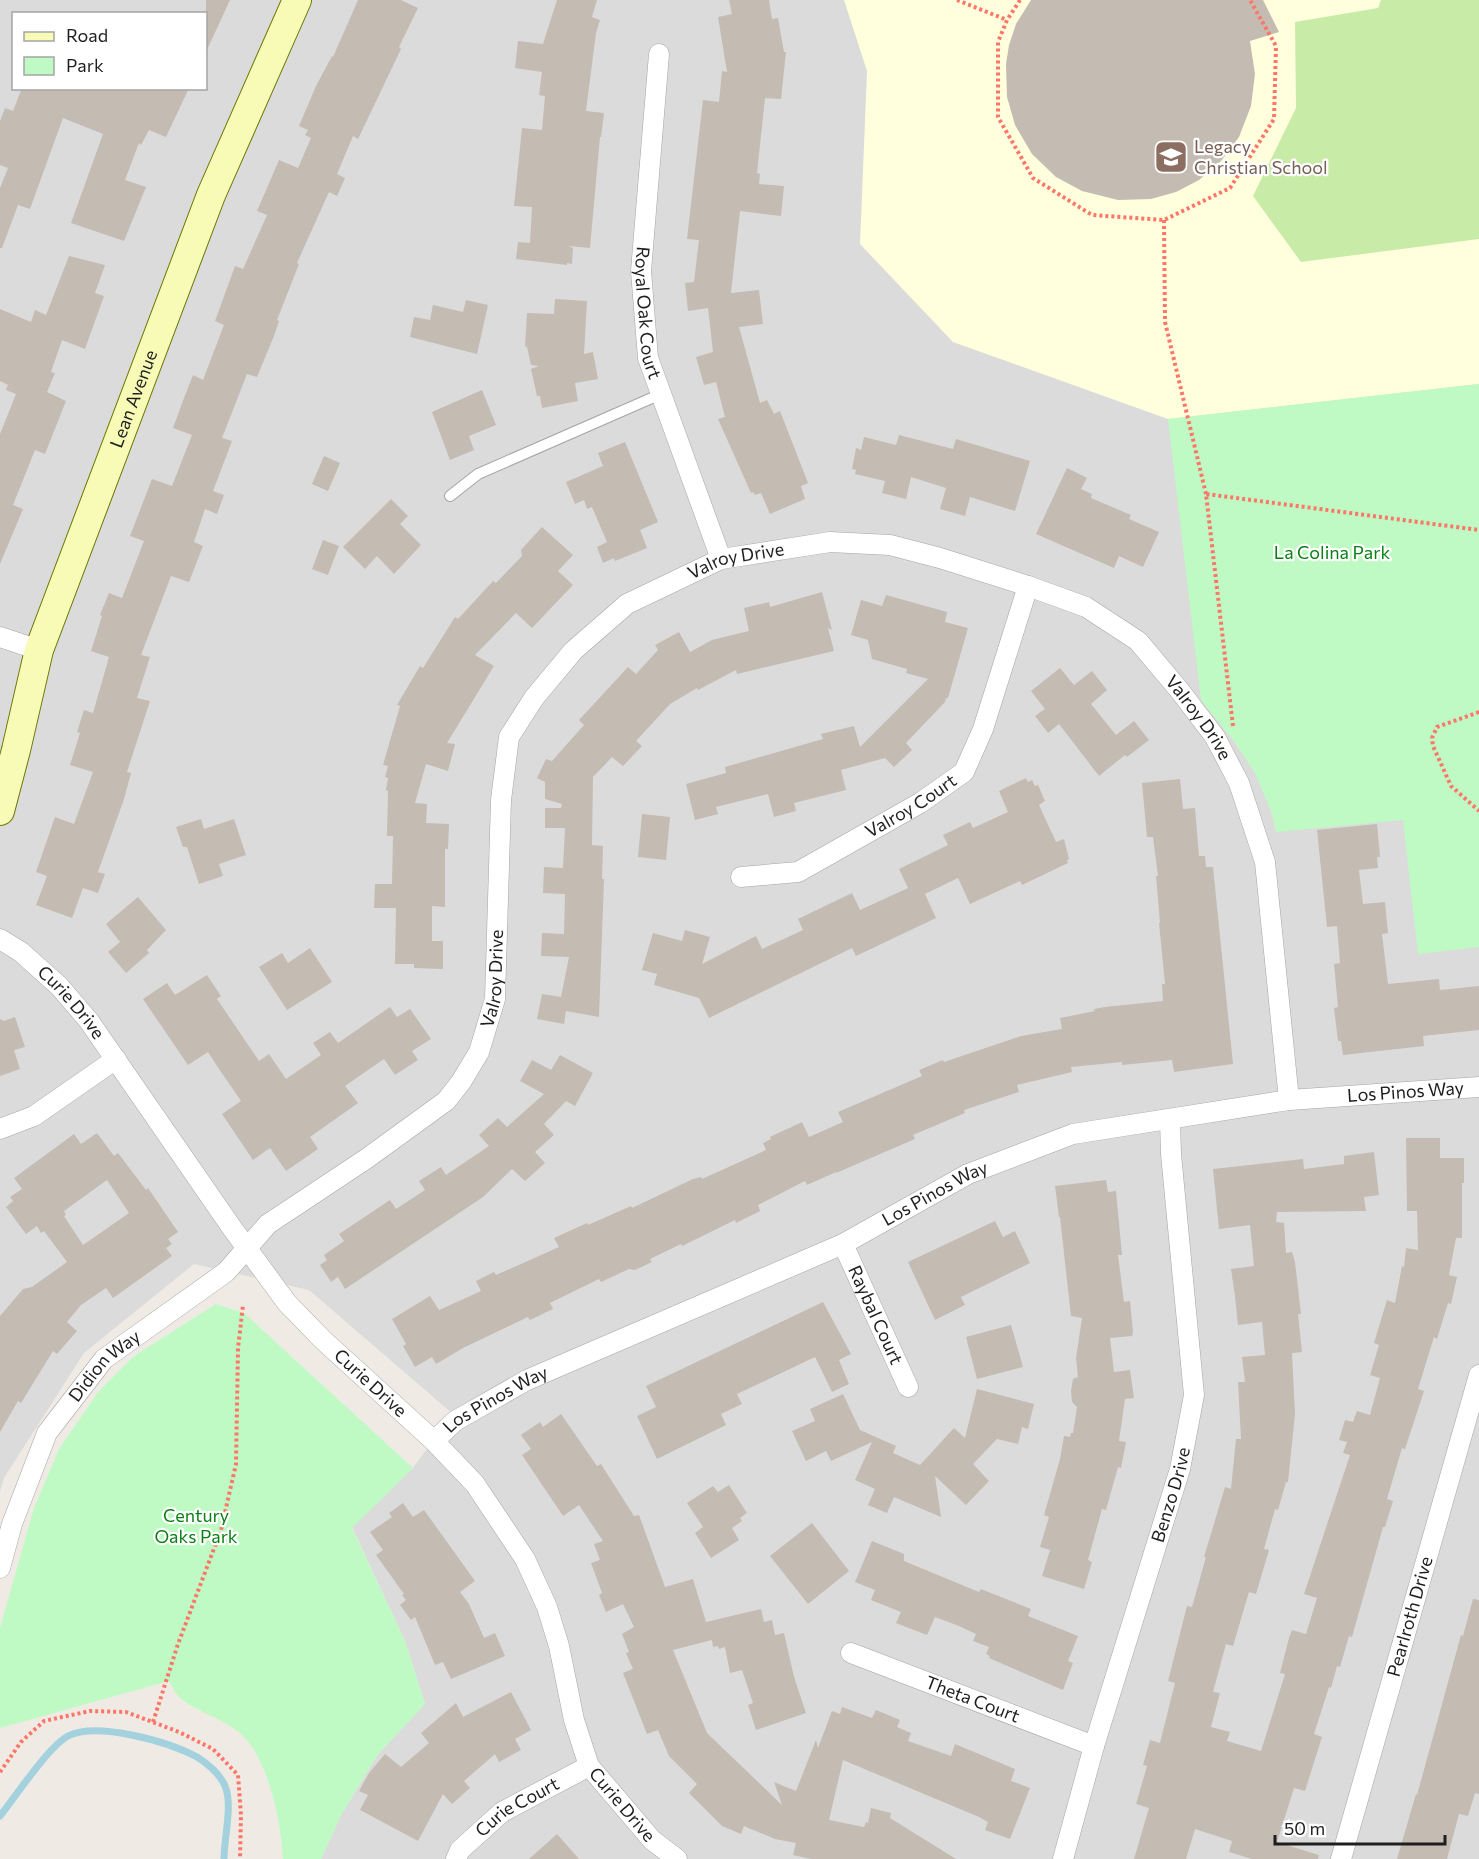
<svg xmlns="http://www.w3.org/2000/svg" width="1479" height="1859" viewBox="0 0 1479 1859" font-family="Commissioner,sans-serif">
<style>
.residential{fill:#dcdbdb;fill-rule:evenodd}
.education{fill:#ffd}
.grass{fill:#c9eba8}
.park{fill:#bffac4}
.lines{fill:none;stroke-linecap:round;stroke-linejoin:round}
.stream{stroke:#a3d1de;stroke-width:7}
.building{fill:#c4bbb3;fill-rule:evenodd}
.lane-casing{stroke:#a5a5a5;stroke-width:12}
.street-casing{stroke:#a5a5a5;stroke-width:21}
.secondary-casing{stroke:#6b7802;stroke-width:30}
.path{stroke:#fd7667;stroke-width:4;stroke-dasharray:3 3;stroke-linecap:butt}
.lane{stroke:#fff;stroke-width:10}
.street{stroke:#fff;stroke-width:20}
.secondary{stroke:#f7fbb6;stroke-width:28}
.labels{text-anchor:middle;stroke-width:4.5;stroke-linejoin:round;paint-order:stroke}
.education-label{font-size:18px;fill:#785e54;stroke:#fff;text-anchor:start}
.street-label{font-size:18px;fill:#1e1e1e;stroke:#fff}
.park-label{font-size:18px;fill:#097f13;stroke:#fff}
</style>
<rect width="100%" height="100%" fill="#efebe4"/>
<!-- residential -->
<path class="residential" d="M0,0H1479V1859H321L341,1815L378,1754L425,1704L405,1641L352,1527L413,1468L453,1414L309,1290L194,1264L84,1353L4,1478L0,1492ZM14,14H206V88H14Z"/>
<!-- education -->
<path class="education" d="M844,0H1479V384L1168,419L953,342L860,244L867,71Z"/>
<!-- grass -->
<path class="grass" d="M1381,0H1479V239L1301,262L1253,196L1296,108L1295,22L1378,8Z"/>
<!-- park -->
<path class="park" d="M1479,384V947L1418,954L1403,820L1276,832L1271,811L1255,773L1233,740L1201,700L1168,419Z
M216,1304L244,1313L413,1468L352,1528L405,1641L425,1704L378,1754L341,1815L321,1859H283C281,1823 269,1760 242,1735C227,1720 194,1711 179,1697C175,1693 172,1686 169,1681L0,1728V1628L34,1508L59,1449L99,1391L134,1356Z"/>
<g class="lines">
<!-- stream -->
<path class="stream" d="M0,1816C16,1796 48,1747 68,1736C97,1721 169,1742 197,1757C208,1764 220,1774 225,1786C233,1804 224,1838 224,1859"/>
</g>
<!-- building -->
<path class="building" d="M206,0H230L206,52Z
M358,0H401L418,8L399,47L401,49L358,139L353,136L337,174L345,178L337,196L329,192L297,263L299,264L277,320L279,321L274,336L257,377L247,374L222,438L232,441L213,491L224,495L217,514L205,509L194,542L203,546L189,582L171,576L141,655L150,657L137,698L150,701L127,772L131,773L124,799L98,872L105,874L98,893L83,888L72,918L36,905L47,876L36,872L55,817L74,824L93,772L70,765L80,733L77,732L84,710L93,713L109,657L91,651L102,616L100,615L109,593L122,598L144,541L130,536L152,479L172,486L192,435L173,428L184,398L193,375L203,380L224,325L215,321L235,266L243,269L267,215L257,211L279,160L298,168L311,138L305,135L308,130L299,126L316,86L332,56L333,57Z
M557,0H597L592,17L600,20L596,33L586,111L604,113L601,137H600L590,248L568,246L573,248L572,264L567,263V265L516,259L518,242L530,243L532,207L514,206L522,128L542,130L545,96L539,95L542,72L515,68L518,41L543,44Z
M729,0H769L772,19L778,18L784,52H786L781,99L765,98L757,173L760,174L759,184L784,186L781,216L740,211L731,293L759,290L763,324L739,327L760,403L767,400L774,414L780,411L808,483L801,486L805,499L770,514L761,493L755,495L753,492L751,493L718,419L725,417L716,382L704,385L696,357L713,352L708,308L688,311L685,283L694,282L699,240L687,239L703,100L719,102L722,71L727,72L718,17L732,14Z
M1031,0H1263L1279,32L1250,41L1255,74L1251,106L1239,137L1221,161L1199,180L1176,192L1151,199L1118,200L1082,191L1056,177L1032,154L1015,125L1007,97L1006,64L1009,45L1016,24Z
M22,88H189L166,137L149,130L141,145L139,143L125,180L146,187L124,241L71,223L103,134L63,118L30,209L18,205L2,248H0V188L8,168L0,165V121L5,108L13,111Z
M69,256L105,265L95,293L104,296L85,349L62,340L51,372L55,373L47,392L66,401L45,454L35,450L13,505L23,509L0,564V434L16,394L6,390L8,385L0,381V309L31,322L35,310L46,315Z
M555,299L587,301L584,354L593,352L598,379L575,383L578,401L542,408L540,396H537L531,369L539,366L531,365L527,347L525,346L527,313L554,314Z
M466,300L488,305L477,354L410,337L414,317L430,320L433,305L463,312Z
M482,390L496,425L469,436L474,450L450,460L432,412Z
M899,435L953,449L956,439L1030,461L1015,511L970,497L965,516L940,509L946,488L911,477L906,499L882,493L885,481L855,474L856,470L852,469L856,448L861,450L864,437L896,445Z
M625,442L658,522L640,530L647,548L615,561L614,558L603,563L597,547L607,542L592,507L587,509L584,500L575,504L566,482L603,466L598,453Z
M324,456L340,463L328,491L312,484Z
M1067,468L1087,478L1081,489L1092,494L1091,498L1131,515L1129,519L1159,532L1143,567L1119,556L1114,568L1036,534Z
M391,499L408,516L400,524L421,545L394,574L377,556L365,569L343,547Z
M542,527L573,555L558,571L573,585L532,628L516,613L475,655L494,666L447,743L455,744L448,771L426,764L415,803L427,804L426,823L449,824L448,849H445V907L432,906V941H443V969L414,968V964H395L396,908H374L375,884H392L393,836H387L388,791L386,790L388,778L385,777L388,766L383,765L400,706L397,705L420,666L423,668L455,617L458,619L493,581L496,583L522,556L521,550Z
M323,540L339,546L328,575L312,569Z
M822,592L832,630L828,628L834,651L737,674L736,670L698,690L697,688L670,704L636,741L642,746L623,766L612,757L593,777L592,845L603,846L602,879H604L599,1017L566,1011L564,1024L537,1019L542,994L561,997L569,957L541,956L542,933L564,934L565,894L543,893L544,867L563,868L565,828H545V808H561L562,804L545,799V782L537,778L546,759L552,761L584,725L579,720L628,667L636,674L658,650L655,645L679,632L690,652L712,640L749,631L744,608L769,602L770,607Z
M886,595L947,612L945,622L968,628L948,698H946L945,702L906,743L912,750L894,767L885,758L841,770L846,790L794,803L796,811L774,817L768,794L716,807L718,814L695,820L686,784L726,773L725,767L823,739L821,734L854,726L860,747L928,679L906,673L907,669L872,659L868,640L851,635L861,600L882,606Z
M1060,668L1074,685L1092,671L1107,690L1091,704L1116,735L1134,721L1149,740L1127,757L1125,755L1099,776L1059,724L1048,733L1035,716L1045,709L1031,691Z
M1026,778L1028,782L1032,780L1035,786L1038,785L1045,801L1039,805L1056,842L1064,839L1069,859L1067,860L1068,863L1022,885L1020,881L970,904L958,878L925,894L936,918L856,956L852,948L709,1018L699,998L654,985L657,974L642,970L653,933L682,941L685,930L710,937L702,964L756,936L762,949L803,930L798,919L852,893L860,910L908,888L899,869L948,845L943,835L970,822L973,828L1008,812L999,791Z
M1180,779L1183,809L1195,808L1199,856H1205L1206,867H1213L1233,1064L1174,1072L1172,1060L1122,1065V1062L1071,1067L1072,1072L1017,1085L1019,1092L964,1110L965,1113L913,1135L915,1139L836,1173V1172L807,1185L805,1181L758,1205L760,1211L736,1223L735,1220L682,1246L681,1244L650,1259L652,1262L635,1270L629,1269L601,1282L599,1279L550,1303L553,1309L530,1320L528,1317L463,1348L436,1364L432,1357L415,1367L403,1346L406,1344L392,1319L430,1296L439,1310L481,1291L476,1281L494,1272L496,1275L559,1247L554,1238L587,1223L588,1225L631,1206L632,1208L693,1179L701,1177L702,1179L766,1150L763,1143L771,1139L770,1137L802,1122L809,1137L843,1122L838,1112L922,1076L919,1070L943,1060L944,1062L1021,1036L1062,1029L1060,1018L1095,1011L1094,1009L1105,1007L1163,1001L1162,984H1165L1159,923H1160L1156,876H1158L1153,837H1147L1142,783Z
M642,814L670,817L666,860L638,857Z
M201,819L204,829L234,819L246,855L219,864L223,876L199,884L187,847H183L176,827Z
M1377,824L1380,857H1377L1378,868L1359,870L1363,904L1385,902L1388,933L1382,934L1388,984L1439,979L1440,990L1479,986V1030L1423,1036L1424,1046L1343,1055L1341,1041H1338L1334,1008L1338,1007L1334,964L1340,963L1337,926L1327,927L1317,830Z
M138,897L166,930L147,950L149,953L126,973L108,952L120,942L106,924Z
M310,948L332,982L287,1010L259,967L282,953L288,963Z
M207,975L221,996L217,999L259,1061L269,1054L286,1079L321,1055L313,1043L330,1032L338,1043L390,1007L397,1017L410,1009L431,1039L412,1051L418,1060L395,1075L384,1059L345,1086L358,1103L310,1137L318,1149L286,1171L270,1148L253,1160L222,1114L241,1101L217,1066L208,1052L188,1065L143,999L167,983L175,995Z
M15,1017L25,1047L14,1050L20,1069L0,1076V1019L4,1021Z
M560,1055L593,1073L575,1106L566,1101L544,1124L554,1135L535,1152L545,1163L525,1181L512,1169L483,1197L345,1289L338,1277L331,1282L320,1265L327,1260L324,1255L344,1241L339,1234L390,1200L396,1209L425,1190L419,1181L441,1167L446,1175L489,1146L479,1135L498,1118L507,1127L544,1094L520,1081L532,1060L551,1070Z
M97,1133L114,1156L118,1153L146,1190L148,1188L178,1232L168,1239L172,1244L166,1248L172,1256L113,1298L106,1288L81,1305L67,1322L77,1331L57,1354L53,1351L21,1403L18,1401L0,1432V1316L23,1289L32,1287L67,1262L44,1231L41,1233L37,1226L26,1234L6,1207L13,1201L10,1197L22,1189L14,1178L74,1134L81,1144ZM107,1180L129,1213L83,1245L64,1216L66,1215L64,1211Z
M1406,1138H1440V1158H1464V1183H1462V1238H1456L1449,1275L1457,1277L1451,1304L1448,1303L1437,1339L1434,1337L1418,1389L1424,1391L1405,1449L1402,1448L1387,1499L1393,1501L1385,1527H1383L1352,1637L1349,1636L1340,1667L1337,1666L1331,1688L1329,1687L1314,1734L1322,1737L1305,1791L1294,1788L1277,1842L1319,1855L1318,1859H1252L1229,1852L1232,1841L1195,1829L1186,1859H1134L1149,1808L1136,1804L1147,1766L1143,1765L1150,1740L1160,1743L1175,1683L1168,1681L1187,1606L1192,1607L1206,1557H1204L1225,1487L1231,1489L1236,1439H1241L1238,1382H1245L1242,1357L1265,1355L1262,1322L1238,1325L1235,1296L1231,1269L1254,1266L1250,1225L1219,1229L1213,1169L1303,1159L1304,1169L1344,1164V1156L1374,1152L1379,1195L1364,1197L1366,1211L1277,1212L1276,1222L1284,1223L1286,1253L1292,1252L1295,1262L1301,1314H1298L1302,1352L1292,1353L1295,1414L1288,1482H1286L1278,1510L1275,1509L1264,1549L1269,1550L1256,1594L1249,1592L1233,1646L1226,1644L1213,1692L1220,1693L1211,1727L1230,1732L1227,1741L1261,1751L1285,1674L1280,1673L1289,1638L1292,1630L1306,1634L1317,1598L1304,1594L1350,1455L1343,1453L1347,1442L1339,1440L1345,1420L1353,1422L1357,1411L1370,1415L1380,1378L1370,1375L1379,1345L1374,1343L1387,1300L1395,1303L1402,1266L1404,1267L1406,1248L1418,1250L1417,1211H1407Z
M1106,1180L1108,1192L1116,1191L1122,1255H1118L1124,1302L1130,1301L1133,1332L1132,1336L1110,1338L1114,1372L1130,1370L1134,1398L1125,1399L1119,1441L1126,1442L1121,1468L1118,1467L1106,1510L1102,1509L1088,1560L1092,1562L1084,1589L1042,1576L1050,1550L1040,1547L1049,1517L1044,1515L1060,1459L1064,1436L1070,1437L1071,1433H1073L1077,1407L1072,1402L1071,1391L1073,1379L1078,1377L1076,1358L1082,1318L1071,1316L1060,1217H1059L1055,1186Z
M995,1221L1003,1237L1015,1231L1030,1263L961,1297L965,1305L935,1320L908,1262Z
M823,1302L851,1354L839,1360L849,1384L832,1392L815,1357L737,1394L742,1404L721,1414L726,1425L657,1459L637,1416L656,1407L646,1386Z
M1011,1325L1023,1367L977,1379L966,1337Z
M977,1389L1034,1404L1028,1429L1022,1427L1018,1444L997,1439L973,1464L989,1481L966,1505L935,1476L941,1517L894,1497L887,1513L868,1505L875,1489L855,1480L872,1442L831,1461L826,1451L806,1461L792,1431L815,1421L810,1409L843,1394L860,1430L896,1446L893,1453L920,1465L954,1428L965,1438Z
M561,1414L597,1466L601,1464L634,1516L639,1515L665,1587L693,1579L706,1622L761,1609L764,1622L772,1620L775,1635L784,1633L794,1677L806,1713L756,1730L748,1705L753,1703L742,1670L730,1673L725,1647L719,1649L718,1646L713,1647L712,1640L673,1650L707,1733L782,1805L774,1782L796,1791L816,1740L818,1748L832,1711L840,1714L842,1707L872,1718L876,1710L900,1720L897,1727L911,1733L908,1741L951,1756L955,1744L1015,1769L1011,1781L1030,1788L1010,1839L985,1830L988,1822L979,1817L843,1760L829,1820L864,1827L866,1822L868,1823L871,1808L891,1813L890,1818L956,1859H811L793,1855L796,1843L775,1839L744,1826L741,1834L722,1826L689,1793L697,1784L669,1756L658,1730L647,1734L623,1673L633,1669L626,1653L629,1652L622,1634L634,1627L623,1604L606,1612L599,1595L602,1593L591,1563L600,1560L594,1544L603,1541L579,1505L563,1516L522,1455L531,1449L521,1435L540,1422L543,1427Z
M729,1485L747,1513L740,1518L742,1521L732,1528L739,1540L711,1558L695,1533L703,1527L687,1503L713,1486L718,1492Z
M403,1503L413,1517L424,1510L475,1581L460,1592L469,1604L484,1638L495,1633L505,1656L451,1679L443,1662L435,1665L415,1617L411,1620L400,1605L406,1600L402,1595L404,1594L376,1555L383,1550L370,1532L392,1517L389,1513Z
M812,1523L849,1571L808,1604L770,1556Z
M872,1541L904,1554V1561L979,1592L981,1589L1031,1609L1028,1616L1078,1636L1068,1661L1073,1663L1063,1690L989,1658L990,1656L986,1654L989,1647L973,1641L976,1634L959,1626L935,1617L927,1635L896,1623L901,1612L871,1600L875,1590L855,1582Z
M1473,1599L1479,1600V1794L1475,1793L1468,1816L1459,1814L1447,1859H1397L1416,1794L1417,1795L1461,1635L1463,1636Z
M511,1692L531,1730L515,1739L521,1750L499,1762L495,1754L464,1781L470,1788L452,1804L443,1794L418,1841L360,1810L368,1795L359,1791L369,1773L385,1754L401,1767L429,1743L421,1733L456,1703L463,1717Z
M557,1834L579,1859H529Z"/>
<g class="lines">
<defs>
<path id="lane" d="M450,496L478,474L661,394"/>
<g id="street">
<path id="s1" d="M659,54L641,271L648,358L721,559"/>
<path d="M0,637L39,650"/>
<path id="s2" d="M741,877L798,872L920,803L964,772L983,729L1028,586"/>
<path id="s3" d="M0,939L21,952L59,986L89,1021L232,1228L287,1303L323,1340L434,1441L475,1484L525,1559L547,1607L559,1646L574,1720L589,1766L652,1840L677,1859"/>
<path d="M0,1129L34,1116L116,1059"/>
<path id="s4" d="M843,1244L908,1387"/>
<path id="s5" d="M434,1441L455,1421L527,1380L843,1244L968,1174L1073,1134L1289,1100L1479,1087"/>
<path id="s6" d="M0,1568L12,1524L47,1433L104,1359L226,1272L268,1224L366,1159L446,1101L461,1082L479,1052L495,999L501,800L509,737L534,698L573,651L627,604L721,559L830,542L890,545L940,558L1028,586L1086,607L1138,641L1180,691L1215,737L1239,783L1265,862L1289,1100"/>
<path id="s7" d="M851,1653L1094,1746"/>
<path id="s8" d="M456,1859L460,1850L502,1812L589,1766"/>
<path id="s9" d="M1063,1859L1094,1746L1180,1469L1194,1395L1171,1154L1170,1120"/>
<path id="s10" d="M1341,1859L1479,1375"/>
</g>
<g id="secondary">
<path id="s11" d="M0,811L16,750L39,650L211,195L297,0"/>
</g>
</defs>
<!-- lane casing -->
<use href="#lane" class="lane-casing"/>
<!-- street casing -->
<use href="#street" class="street-casing"/>
<!-- secondary casing -->
<use href="#secondary" class="secondary-casing"/>
<!-- path -->
<path class="path" d="M957,0L1007,20
M1020,0L1007,20L998,42V117L1033,178L1092,215L1164,220L1230,188L1274,119L1276,46L1250,0
M1164,220L1165,322L1206,494
M1479,712L1437,727L1432,738L1433,746L1451,786L1479,811
M1233,726L1206,494L1479,530
M153,1722L178,1644L221,1530L236,1464L238,1348L243,1305
M0,1772L21,1742L44,1721L90,1711L126,1712L179,1732L213,1749L238,1775L241,1815L240,1859"/>
<!-- lane -->
<use href="#lane" class="lane"/>
<!-- street -->
<use href="#street" class="street"/>
<!-- secondary -->
<use href="#secondary" class="secondary"/>
</g>
<!-- icons -->
<defs>
<symbol id="school-square" viewBox="-11 -11 22 22"><rect x="-9" y="-9" width="18" height="18" rx="4" fill="#8d6e63" stroke="#fff"/><path d="M0-5L7-2L0 1L-7-2ZM-4 1L0 2.5L4 1V4Q0 6-4 4Z" fill="#fff"/></symbol>
</defs>
<g fill-rule="evenodd">
<use href="#school-square" x="1152" y="138" width="38" height="38"/>
</g>
<g class="labels">
<!-- education labels -->
<g class="education-label">
<text x="1194" y="153">Legacy<tspan x="1194" dy="21">Christian School</tspan></text>
</g>
<!-- street labels -->
<g class="street-label">
<text dy="6" stroke="none"><textPath href="#s1" startOffset="260">Royal Oak Court</textPath></text>
<text dy="6" stroke="none"><textPath href="#s11" startOffset="434">Lean Avenue</textPath></text>
<text dy="6" stroke="none"><textPath href="#s6" startOffset="1341">Valroy Drive</textPath></text>
<text dy="6" stroke="none"><textPath href="#s6" startOffset="1863">Valroy Drive</textPath></text>
<text dy="6" stroke="none"><textPath href="#s2" startOffset="188">Valroy Court</textPath></text>
<text dy="6" stroke="none"><textPath href="#s6" startOffset="801">Valroy Drive</textPath></text>
<text dy="6" stroke="none"><textPath href="#s3" startOffset="96">Curie Drive</textPath></text>
<text dy="6" stroke="none"><textPath href="#s5" startOffset="1047">Los Pinos Way</textPath></text>
<text dy="6" stroke="none"><textPath href="#s5" startOffset="561">Los Pinos Way</textPath></text>
<text dy="6" stroke="none"><textPath href="#s4" startOffset="78">Raybal Court</textPath></text>
<text dy="6" stroke="none"><textPath href="#s6" startOffset="232">Didion Way</textPath></text>
<text dy="6" stroke="none"><textPath href="#s3" startOffset="582">Curie Drive</textPath></text>
<text dy="6" stroke="none"><textPath href="#s5" startOffset="75">Los Pinos Way</textPath></text>
<text dy="6" stroke="none"><textPath href="#s9" startOffset="380">Benzo Drive</textPath></text>
<text dy="6" stroke="none"><textPath href="#s10" startOffset="252">Pearlroth Drive</textPath></text>
<text dy="6" stroke="none"><textPath href="#s7" startOffset="130">Theta Court</textPath></text>
<text dy="6" stroke="none"><textPath href="#s3" startOffset="1086">Curie Drive</textPath></text>
<text dy="6" stroke="none"><textPath href="#s8" startOffset="82">Curie Court</textPath></text>
</g>
<!-- park labels -->
<g class="park-label">
<text x="1332" y="559">La Colina Park</text>
<text x="196" y="1522">Century<tspan x="196" dy="21">Oaks Park</tspan></text>
</g>
</g>
<!-- legend -->
<rect x="12" y="12" width="195" height="78" fill="#ffffff" stroke="#a5a5a5" stroke-width="1.5"/>
<rect x="24" y="32" width="30" height="9" fill="#f7fbb6" stroke="#a5a5a5" stroke-width="1.5"/>
<text x="66" y="42" font-size="18" fill="#1e1e1e">Road</text>
<rect x="24" y="57" width="30" height="18" fill="#bffac4" stroke="#a5a5a5" stroke-width="1.5"/>
<text x="66" y="72" font-size="18" fill="#1e1e1e">Park</text>
<!-- scale -->
<path d="M1275 1835v9h170v-9" fill="none" stroke="#1e1e1e" stroke-width="3"/>
<text x="1284" y="1835" font-size="18" fill="#1e1e1e" stroke="#ffffff" stroke-width="4.5" paint-order="stroke">50 m</text>
</svg>
